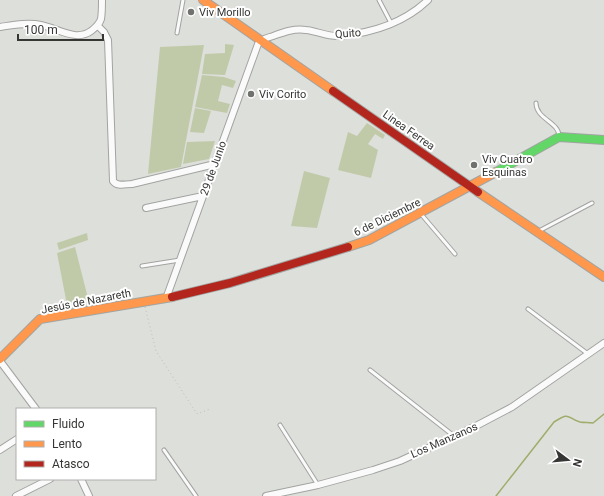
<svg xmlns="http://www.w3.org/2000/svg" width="604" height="496" viewBox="0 0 604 496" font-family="Roboto,sans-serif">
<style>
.green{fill:#c1caa8}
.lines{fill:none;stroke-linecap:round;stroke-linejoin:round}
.stream{stroke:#9ead6a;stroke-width:1.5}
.lane-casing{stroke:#a2a4a1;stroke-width:5}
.street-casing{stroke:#a2a4a1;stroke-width:8}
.fast-casing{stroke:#a2a4a1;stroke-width:10}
.slow-casing{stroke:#a2a4a1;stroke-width:10}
.jam-casing{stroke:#a2a4a1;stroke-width:10}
.path{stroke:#bfbfbf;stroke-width:1;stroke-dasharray:1 3;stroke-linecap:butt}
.lane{stroke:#fafafa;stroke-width:3}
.street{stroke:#fafafa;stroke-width:6}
.fast{stroke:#63d668;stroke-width:8}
.slow{stroke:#ff974d;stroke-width:8}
.jam{stroke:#b3261e;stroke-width:8}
.poi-dot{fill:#70726e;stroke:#fff;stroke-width:1.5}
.labels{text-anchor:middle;stroke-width:4;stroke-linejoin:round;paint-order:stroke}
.poi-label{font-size:11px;fill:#363734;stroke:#fff;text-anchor:start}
.street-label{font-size:11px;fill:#363734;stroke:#fff}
</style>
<rect width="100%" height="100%" fill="#dddfdb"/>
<!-- green -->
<path class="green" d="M225,44L234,45L225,75L202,74L205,54L225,53Z
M204,45L181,167L148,174L160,47Z
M202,75L224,77L236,81L233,88L222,85L218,101L230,104L227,113L195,107Z
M195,108L211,111L204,133L190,132Z
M367,123L385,135L383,139L375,134L368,144L378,150L371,178L338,170L348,132L357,136Z
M215,141L209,159L183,164L187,142Z
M304,171L330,178L317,228L291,226Z
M87,233L88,240L59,250L57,243Z
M75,247L90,306L68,310L57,253Z"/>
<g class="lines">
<!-- stream -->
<path class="stream" d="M496,496L554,422C571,411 566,418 580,422C584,423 589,422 593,423L604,414"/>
<defs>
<path id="lane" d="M379,0L391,23
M177,33L183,0
M536,103C536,119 559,122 559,136
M421,214L455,254
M537,232L592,203
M142,266L180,260
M528,309L588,354
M370,370L454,436
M280,425L318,485
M164,450L196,496"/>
<path id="street" d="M98,26L104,32L108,40L113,181C117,187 125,184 132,184L215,164
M0,27C13,25 28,22 41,25C57,28 76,42 91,31C96,27 99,25 101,19C102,13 102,6 102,0
M146,208L203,196
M167,296L258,44C261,39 267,38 273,36C284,32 295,28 306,30C317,31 328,37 339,36C372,33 404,23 428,0
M0,361L36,409
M0,450L17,439
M81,479L89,496
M16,496L50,479
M266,496L318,485L373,470L400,461L474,427L512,407L604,343"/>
<path id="fast" d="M496,172L559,137L604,140"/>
<path id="slow" d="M203,0L333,91
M478,192L604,277
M348,247L369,240L496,172
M0,359L40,319L172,297"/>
<path id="jam" d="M333,91L478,192
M172,297L230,283L348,247"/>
</defs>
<!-- lane casing -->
<use href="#lane" class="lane-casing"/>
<!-- street casing -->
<use href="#street" class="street-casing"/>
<!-- fast casing -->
<use href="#fast" class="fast-casing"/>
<!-- slow casing -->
<use href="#slow" class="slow-casing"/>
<!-- jam casing -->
<use href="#jam" class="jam-casing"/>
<!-- path -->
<path class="path" d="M145,307L156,351L197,414L210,409"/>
<!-- lane -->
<use href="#lane" class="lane"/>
<!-- street -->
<use href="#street" class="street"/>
<!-- fast -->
<use href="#fast" class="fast"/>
<!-- slow -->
<use href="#slow" class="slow"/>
<!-- jam -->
<use href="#jam" class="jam"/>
</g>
<!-- markers -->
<g class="poi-dot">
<circle cx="191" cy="12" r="4"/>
<circle cx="251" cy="94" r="4"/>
<circle cx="474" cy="165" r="4"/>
</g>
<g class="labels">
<!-- poi labels -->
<g class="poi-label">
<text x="199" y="16">Viv Morillo</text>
<text x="259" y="98">Viv Corito</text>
<text x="482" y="163">Viv Cuatro<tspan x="482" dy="13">Esquinas</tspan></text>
</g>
<!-- street labels -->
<g class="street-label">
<text transform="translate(348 33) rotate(-4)" y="4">Quito</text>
<text transform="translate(409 130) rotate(35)" y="4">Linea Ferrea</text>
<text transform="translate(213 168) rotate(-70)" y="4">29 de Junio</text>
<text transform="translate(387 217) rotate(-26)" y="4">6 de Diciembre</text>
<text transform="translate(86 301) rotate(-11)" y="4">Jesús de Nazareth</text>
<text transform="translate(444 440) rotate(-24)" y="4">Los Manzanos</text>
</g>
</g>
<!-- legend -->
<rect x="16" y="408" width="140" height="72" fill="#ffffff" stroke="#afafae"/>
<rect x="24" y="421" width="20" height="6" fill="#63d668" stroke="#afafae"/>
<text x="52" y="428" font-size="12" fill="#363734">Fluido</text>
<rect x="24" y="441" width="20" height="6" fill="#ff974d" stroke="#afafae"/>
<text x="52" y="448" font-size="12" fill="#363734">Lento</text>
<rect x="24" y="461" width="20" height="6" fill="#b3261e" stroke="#afafae"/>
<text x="52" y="468" font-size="12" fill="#363734">Atasco</text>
<!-- north arrow -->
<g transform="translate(568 460) rotate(106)" stroke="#ffffff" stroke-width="3" paint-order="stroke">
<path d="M0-3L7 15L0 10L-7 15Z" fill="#363734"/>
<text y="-6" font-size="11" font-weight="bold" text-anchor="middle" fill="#363734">N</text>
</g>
<!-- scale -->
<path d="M18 34v6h85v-6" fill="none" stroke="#363734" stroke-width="2"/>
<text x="24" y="34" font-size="12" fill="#363734" stroke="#ffffff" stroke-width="3" paint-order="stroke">100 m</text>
</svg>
